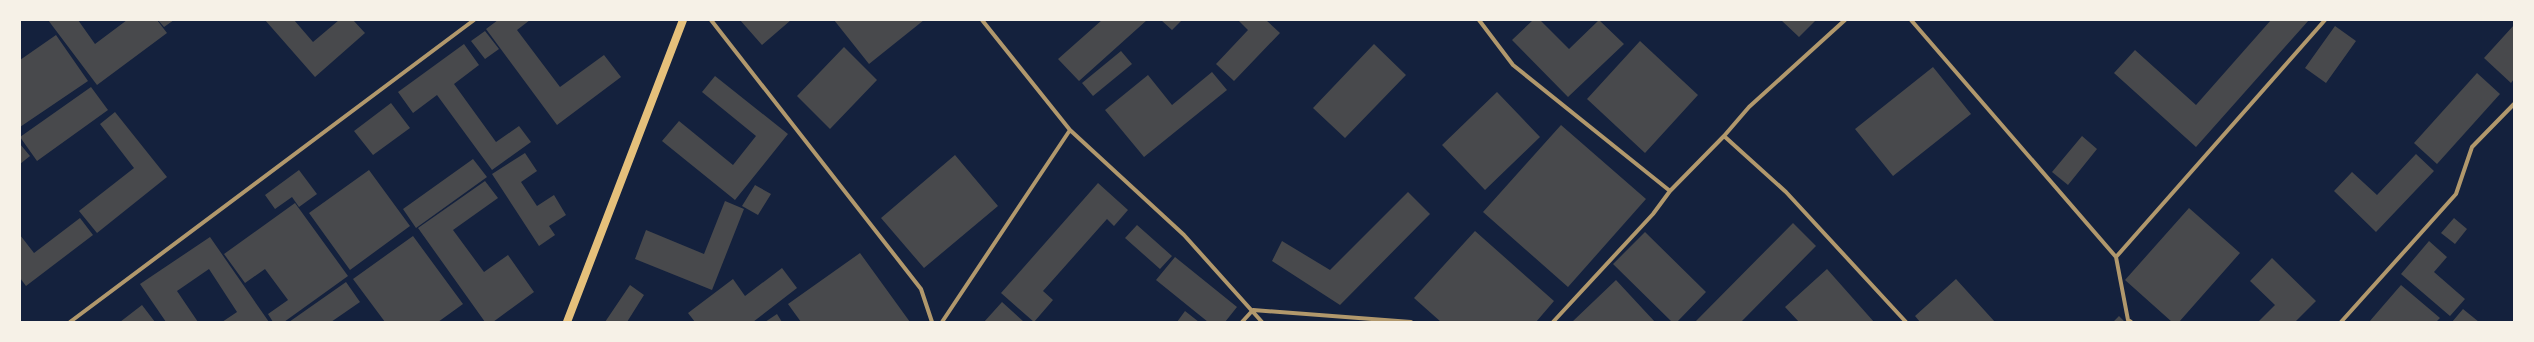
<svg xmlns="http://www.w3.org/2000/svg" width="2534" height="342" viewBox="0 0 2534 342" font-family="'Open Sans',sans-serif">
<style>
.building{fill:#48494c}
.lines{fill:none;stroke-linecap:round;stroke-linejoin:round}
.minor{stroke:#b1986c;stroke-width:4}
.secondary{stroke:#e5c07b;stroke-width:8}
</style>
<rect width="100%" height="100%" fill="#14213d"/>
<!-- building -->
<path class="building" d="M48,20H78L95,44L127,20H157L167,33L97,85Z
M158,20H174L164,27Z
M265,20H294L313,42L339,20H353L365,33L315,77Z
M498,20H530L517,30L560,87L604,55L621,77L557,125L486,29Z
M740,20H791L762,45Z
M834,20H924L869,64Z
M1102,20H1147L1079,81L1058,59Z
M1161,20H1182L1172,30Z
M1238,20H1266L1280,33L1234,81L1216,64L1248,30Z
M1533,20H1540L1569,49L1599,20L1624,44L1568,97L1512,40Z
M1781,20H1816L1799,37Z
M2271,20H2309L2196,147L2114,73L2135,50L2196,105Z
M2514,25V79L2511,83L2484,58Z
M2335,26L2356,41L2326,83L2305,68Z
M485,31L499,49L485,59L471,41Z
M56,35L88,81L20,127V60Z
M1640,41L1698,95L1645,153L1587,99Z
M464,44L479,65L454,84L496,142L519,126L531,142L492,170L437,95L413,113L398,92Z
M1374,44L1406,75L1345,138L1313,108Z
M844,47L877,80L830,129L797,96Z
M1121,51L1132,64L1093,96L1082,83Z
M1933,67L1971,114L1893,176L1855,129Z
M1212,72L1227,90L1144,157L1105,110L1148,75L1172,105Z
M2477,73L2500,94L2437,164L2414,143Z
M715,76L788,134L735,200L662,141L679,121L733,165L756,136L702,92Z
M91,87L108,110L37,161L20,137Z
M1497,92L1540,137L1485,190L1442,145Z
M391,103L410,128L373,155L354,131Z
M115,112L167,177L97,233L79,211L134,168L100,124Z
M1561,125L1646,199L1568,287L1483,212Z
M2082,136L2097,149L2068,185L2052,172Z
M20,144L30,156L20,164Z
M525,153L537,171L521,182L537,206L554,195L566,215L549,226L555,235L539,246L492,174Z
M2416,154L2434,171L2376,232L2334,191L2352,172L2377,195Z
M955,155L998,206L924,268L881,218Z
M473,159L487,177L416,228L403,209Z
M299,170L317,194L299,207L292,197L275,209L265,195Z
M369,170L410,226L350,270L309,213Z
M485,181L498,198L453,230L484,272L508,255L534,292L493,322H485L418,228Z
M1098,183L1128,210L1114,226L1107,219L1043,291L1053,300L1034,322L1001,293Z
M755,185L771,194L758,215L742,206Z
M1408,192L1430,214L1340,305L1272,261L1282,241L1330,270Z
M725,201L744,209L712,290L635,259L646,230L704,254Z
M295,203L348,276L284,322H273L268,314L288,300L265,269L245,283L224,254Z
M2189,208L2240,253L2179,322H2172L2125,280Z
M80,218L93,235L26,286L20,278V235L34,253Z
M2454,218L2467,229L2455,244L2441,233Z
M1793,223L1816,246L1741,322H1695Z
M1137,225L1172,256L1160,269L1125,238Z
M1475,231L1554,301L1536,322H1441L1414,298Z
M1645,232L1706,292L1677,322H1672L1613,264Z
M413,236L463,304L438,322H385L353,279Z
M210,237L269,322H222L237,312L209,269L177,291L198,322H166L140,284Z
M2429,241L2447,257L2434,272L2465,299L2450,316L2401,274Z
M860,253L910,322H801L788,304Z
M1175,257L1237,307L1225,322H1208L1156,280Z
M2272,258L2316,301L2295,322H2258L2275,305L2250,281Z
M782,268L797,288L753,322H695L688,313L733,279L745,296Z
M1827,269L1874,322H1799L1785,307Z
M1956,279L1995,322H1920L1915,316Z
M1616,280L1655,322H1572Z
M346,282L360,302L331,322H289Z
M630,285L644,295L627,322H605Z
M2401,285L2440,318L2436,322H2369Z
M1002,302L1024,322H984Z
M142,305L155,322H120Z
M2463,309L2479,322H2452Z
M1185,311L1199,322H1177Z
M777,314L782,322H765Z
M2119,316L2125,322H2113Z"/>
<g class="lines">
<!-- minor -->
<path class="minor" d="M711,20L921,289L932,322
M982,20L1070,130L1184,235L1262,322
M1479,20L1513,65L1670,191
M1911,20L2116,257L2128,320L2131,322
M1724,136L1786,192L1906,322
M2116,257L2325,20
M70,322L474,20
M942,322L1070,130
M1242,322L1253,310L1411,322
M1553,322L1653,214L1670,191L1724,136L1749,107L1845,20
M2341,322L2456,194L2472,147L2514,104"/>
<!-- secondary -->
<path class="secondary" d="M567,322L683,20"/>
</g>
<!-- border -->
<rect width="2534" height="342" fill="none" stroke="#f6f1e7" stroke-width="42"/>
</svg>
